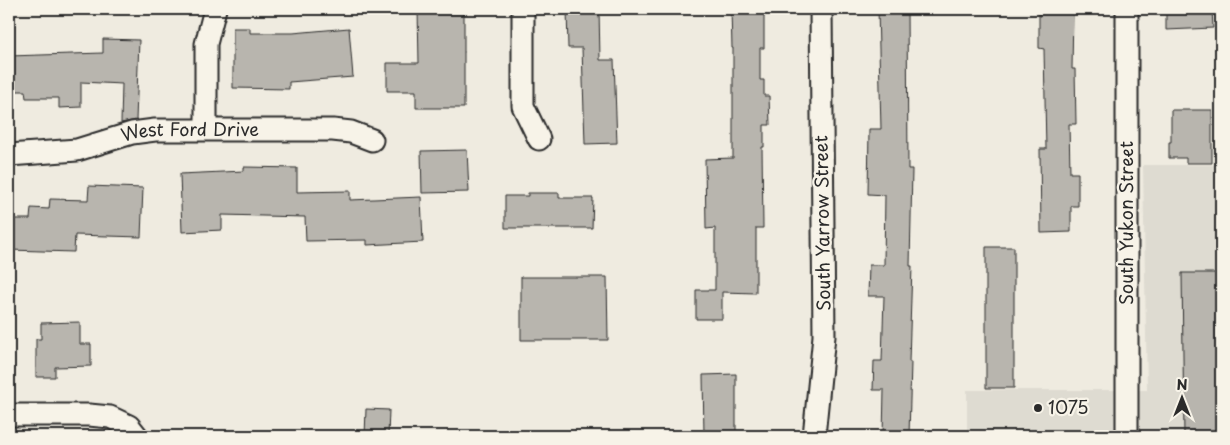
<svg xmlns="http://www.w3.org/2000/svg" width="1230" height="445" viewBox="0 0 1230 445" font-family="'Playpen Sans',sans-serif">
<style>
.built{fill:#dedbd1}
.building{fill:#b8b5ae;stroke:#2b2b2b}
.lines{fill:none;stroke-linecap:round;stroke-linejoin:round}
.minor-casing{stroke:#2b2b2b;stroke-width:25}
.minor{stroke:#f7f3e8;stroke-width:21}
.poi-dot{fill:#2b2b2b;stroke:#f7f3e8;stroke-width:2}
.labels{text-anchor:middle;stroke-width:4.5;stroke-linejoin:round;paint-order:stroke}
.street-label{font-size:18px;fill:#2b2b2b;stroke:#f7f3e8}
.poi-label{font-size:18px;fill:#2b2b2b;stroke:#f7f3e8;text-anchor:start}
</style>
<rect width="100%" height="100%" fill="#efebe0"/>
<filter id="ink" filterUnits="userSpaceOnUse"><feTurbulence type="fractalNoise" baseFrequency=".02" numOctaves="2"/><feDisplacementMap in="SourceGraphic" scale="10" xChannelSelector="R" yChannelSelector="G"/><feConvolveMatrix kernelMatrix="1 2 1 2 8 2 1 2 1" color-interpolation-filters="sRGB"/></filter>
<g filter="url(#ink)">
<!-- built -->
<path class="built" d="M1143,165H1221V436H967V390H1147Z"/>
<!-- building -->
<path class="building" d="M418,9H464V108H416V91H387V63H419Z
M567,9H599L600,60H614L617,143L585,144L582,48H568Z
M731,9H764V48H760V80H764V96H769L770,125H764V147H762L763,228H756V293L722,292V319H696V290H715V228L706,229L705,159L733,158V48H732Z
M878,9H907L908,169H912L910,266H912L909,362H911L909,436H883L884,390H873L874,361H882L884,296H868L869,265H884L885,195L868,194L869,129H881Z
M1039,9H1073L1072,69H1075L1076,124H1069L1070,173H1078V206H1071V232L1041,233L1040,149H1046L1044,49L1039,48Z
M1166,9H1212L1213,28L1166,30Z
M233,28H250V33H293L349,28L353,77L289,82V89L233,88Z
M103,39L139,40L136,120L121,123L122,84L81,82V107L59,108V98H26L25,91H9V56L103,53Z
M1171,110H1212V163H1186V158H1169V142H1171Z
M467,150L469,192L422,193L421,151Z
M244,167L297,168V192L350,191V200L421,197L423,242L367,245V240L306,241L305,217L222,215V230L182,232L180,174L244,171Z
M89,186L143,188L141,237L75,235L74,252L9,250V219H30L31,208L49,209L50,199L88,200Z
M528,193H559V198H593L592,228H505V196H528Z
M986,247H1014V388H986Z
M1182,273H1221V436H1184Z
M521,277H607L608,340H521Z
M80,322V344H91V366L55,367V377H36V339H41V323Z
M736,374V436H704L703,375Z
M366,409L389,410L388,436H365Z"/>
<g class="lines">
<defs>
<g id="minor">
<path d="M523,9V106L539,139"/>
<path d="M1127,9V436"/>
<path d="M206,129V44L215,9"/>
<path id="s1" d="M9,155L77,150L132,133L155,130H333L351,132L372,140"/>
<path d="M9,415H89L110,417L129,426L137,436"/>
<path d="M814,436L824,336L821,9"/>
</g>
</defs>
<!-- minor casing -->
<use href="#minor" class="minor-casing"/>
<!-- minor -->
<use href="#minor" class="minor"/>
</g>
</g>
<!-- markers -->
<circle class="poi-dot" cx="1038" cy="408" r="5"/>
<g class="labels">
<!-- street labels -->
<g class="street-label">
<text dy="6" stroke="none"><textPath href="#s1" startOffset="184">West Ford Drive</textPath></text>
<text transform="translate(823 223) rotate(-91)" y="6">South Yarrow Street</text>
<text transform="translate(1127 223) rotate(-90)" y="6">South Yukon Street</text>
</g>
<!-- poi labels -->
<g class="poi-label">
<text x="1048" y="414">1075</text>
</g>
</g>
<!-- margin -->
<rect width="1230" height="445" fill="none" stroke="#f7f3e8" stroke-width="30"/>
<rect x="15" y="15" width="1200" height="415" fill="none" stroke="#2b2b2b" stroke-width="2" filter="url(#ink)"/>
<!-- north arrow -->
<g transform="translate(1182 398)" stroke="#f7f3e8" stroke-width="4" paint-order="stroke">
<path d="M0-4L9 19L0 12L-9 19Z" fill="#2b2b2b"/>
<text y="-8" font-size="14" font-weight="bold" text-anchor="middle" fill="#2b2b2b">N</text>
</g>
</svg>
